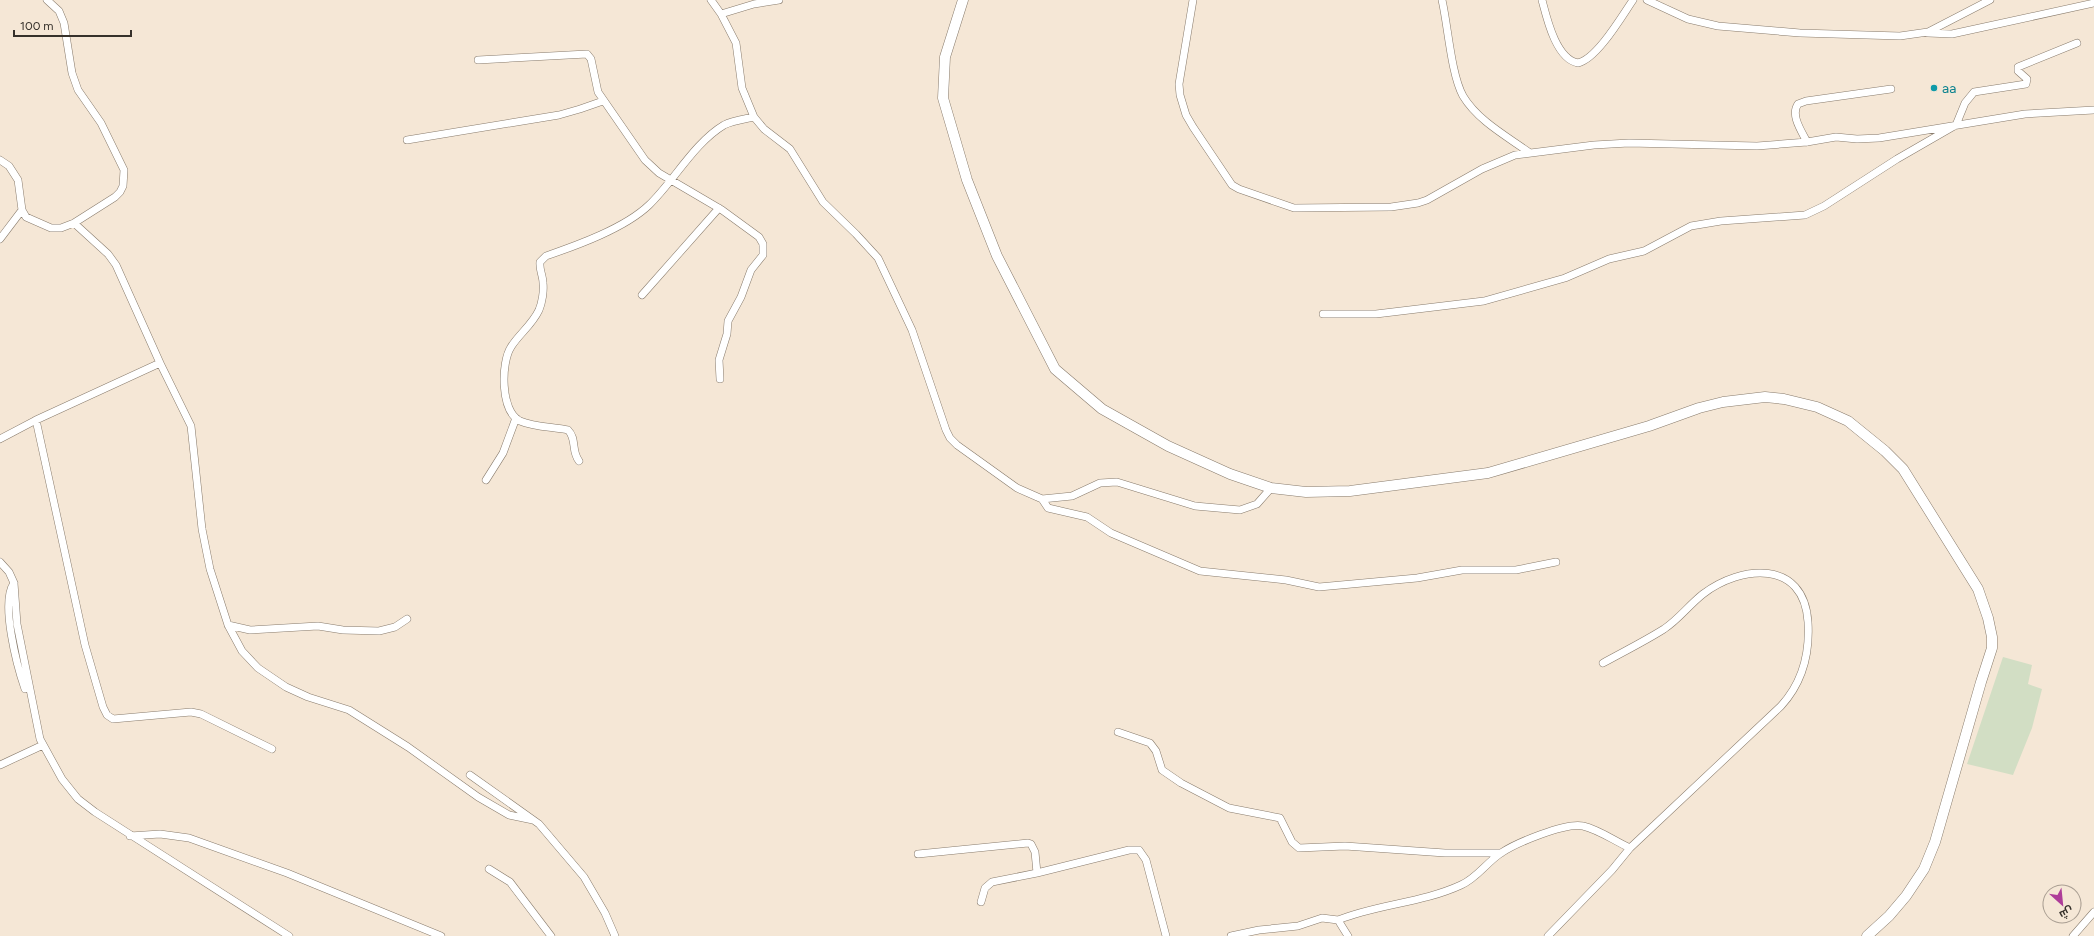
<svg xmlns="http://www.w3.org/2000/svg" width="2094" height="936" viewBox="0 0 2094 936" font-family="Figtree,Cairo,sans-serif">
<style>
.green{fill:#d2dec4}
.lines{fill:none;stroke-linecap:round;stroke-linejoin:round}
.street-casing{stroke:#887b6c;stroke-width:8}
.secondary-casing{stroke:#887b6c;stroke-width:11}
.street{stroke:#fff;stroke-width:7}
.secondary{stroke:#fff;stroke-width:10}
.culture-dot{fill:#0f9aa8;stroke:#f5e7d6;stroke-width:1.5}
.labels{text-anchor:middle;stroke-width:3;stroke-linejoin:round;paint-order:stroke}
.culture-label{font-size:14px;fill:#0d838f;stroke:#f5e7d6;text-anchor:start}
</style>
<rect width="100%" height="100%" fill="#f5e7d6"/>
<!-- green -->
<path class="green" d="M2003,657L2032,665L2028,684L2042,689L2032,728L2013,775L1967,764Z"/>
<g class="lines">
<defs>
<path id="street" d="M711,0L721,14
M779,0L754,4L721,14L736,43L742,88L754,117L764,129L790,149L823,202L856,234L878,258L912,330L946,430L950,438L957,445L1017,488L1042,499L1072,496L1100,483L1117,482L1195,506L1240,510L1257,504L1271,488
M1193,0L1179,84L1180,95L1186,115L1193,127L1232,185L1239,189L1294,208L1391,207L1418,203L1427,200L1482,169L1515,155L1594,145L1629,143L1757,146L1807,142L1836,137L1857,139L1879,138L2025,114L2094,110
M1442,0C1448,26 1451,74 1463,96C1478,121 1508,137 1530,153
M1542,0C1547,19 1556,59 1578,63C1597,59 1622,16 1633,0
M1647,0L1688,19L1718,26L1800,33L1900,36L1928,32L1990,0
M1928,33L1952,34L2094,3
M478,60L587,54L591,59L598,92L645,160L659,173L722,210L759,237L763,244V255L751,270L741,297L728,321L727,334L719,360L720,379
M407,140L559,115L580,109L603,101
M1807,142C1802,132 1790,115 1798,104L1806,101L1891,89
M0,160L9,166L18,180L22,210L26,217L51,228H61L74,223L115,197L120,192L123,186L124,170L101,123L78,90L72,73L64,23L59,11L47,0
M74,223L108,254L116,265L160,363L191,426L202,529L210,569L228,625L242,651L258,668L286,687L308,697L349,710L408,747L478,797L509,815L533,820
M0,239L22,210
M642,295L719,208
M1323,314H1376L1484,301L1565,278L1609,259L1644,251L1691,226L1721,221L1805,215L1824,206L1897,159L1956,125L1965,103L1974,92L2026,84L2027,79L2018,71V67L2077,43
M36,420L85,645L103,707L107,715L113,719L191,712L201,714L272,749
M0,439L36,420L160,363
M579,461C571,451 577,439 568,430C553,427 534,427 520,421C500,411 501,362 511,347C519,334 532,325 539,310C542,303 544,291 543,283C543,276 539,269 540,262L546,256C578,245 625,228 649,205C674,181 694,143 724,125C732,121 745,119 754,117
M486,480L503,453L516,418
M1042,499L1048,508L1087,517L1111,533L1200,571L1286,580L1319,587L1417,578L1462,570H1516L1556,562
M0,562L9,572L14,583L17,624L40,739L62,779L78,799L95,812L289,936
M14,583C0,602 17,666 25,689
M228,625L250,630L318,626L343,630L379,631L395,627L407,619
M1603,663C1623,652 1645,641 1664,629C1679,619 1689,605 1703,594C1741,565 1804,559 1808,622C1810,654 1803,682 1781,706L1630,848
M1118,732L1150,743L1156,751L1162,770L1181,783L1229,808L1280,818L1292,842L1299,848L1345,846L1445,853H1501
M0,765L43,745
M470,775L539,824L584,877L605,913L615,936
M130,836L160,834L189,838L287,873L441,936
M918,854L1028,843L1031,844L1035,852L1037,873L1129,850H1139L1146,860L1166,936
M489,869L510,882L551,936
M981,902L985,888L992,882L1037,873
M1231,936L1259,930L1298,926L1322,918L1338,920
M1348,936L1338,920C1378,904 1422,903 1461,885C1477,878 1486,863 1501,853C1516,843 1566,822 1583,826C1600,830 1614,841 1630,848L1612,870L1548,936
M2073,936L2094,912"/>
<path id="secondary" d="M963,0L945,57L943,98L967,180L997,256L1055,369L1102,409L1168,446L1230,474L1271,488L1306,492L1350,491L1488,473L1649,426L1699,408L1723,402L1765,397L1784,399L1817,407L1848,421L1885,451L1903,469L1978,589L1988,618L1992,637V648L1981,682L1935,842L1924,869L1906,896L1889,916L1867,936"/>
</defs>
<!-- street casing -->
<use href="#street" class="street-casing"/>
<!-- secondary casing -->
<use href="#secondary" class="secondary-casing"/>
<!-- street -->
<use href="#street" class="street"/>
<!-- secondary -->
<use href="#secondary" class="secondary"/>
</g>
<!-- markers -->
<circle class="culture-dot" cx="1934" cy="88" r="4"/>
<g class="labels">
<!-- culture labels -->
<g class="culture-label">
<text x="1942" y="93">aa</text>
</g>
</g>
<!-- north arrow -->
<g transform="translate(2062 904) rotate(153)"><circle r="19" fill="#f5e7d6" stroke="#a99e92"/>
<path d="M0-3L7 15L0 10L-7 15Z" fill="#ae3d99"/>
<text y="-6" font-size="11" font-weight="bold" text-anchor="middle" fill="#36312b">ش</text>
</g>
<!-- scale -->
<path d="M14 30v6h117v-6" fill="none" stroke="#36312b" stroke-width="2"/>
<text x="20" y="30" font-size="12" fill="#36312b" stroke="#f5e7d6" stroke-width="3" paint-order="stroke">100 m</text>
</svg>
